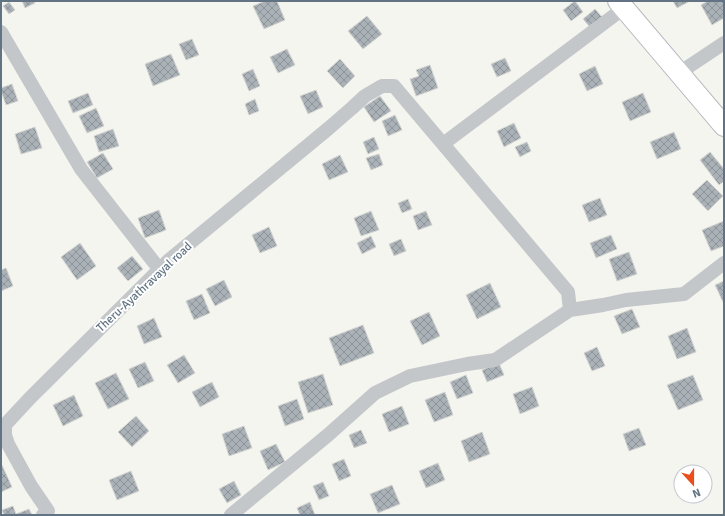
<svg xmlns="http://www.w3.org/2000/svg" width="725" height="516" viewBox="0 0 725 516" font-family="Signika,sans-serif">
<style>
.building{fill:url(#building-cross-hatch);stroke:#d6d6d3}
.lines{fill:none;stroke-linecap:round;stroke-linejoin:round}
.secondary-casing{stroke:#b3b9bd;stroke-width:22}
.minor{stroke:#c4c7ca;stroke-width:14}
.secondary{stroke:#fff;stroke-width:20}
.labels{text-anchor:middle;stroke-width:4;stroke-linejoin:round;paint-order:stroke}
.street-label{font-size:12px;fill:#627483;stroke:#fff}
</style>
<defs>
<pattern id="building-cross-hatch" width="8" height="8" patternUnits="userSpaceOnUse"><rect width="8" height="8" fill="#aab2b7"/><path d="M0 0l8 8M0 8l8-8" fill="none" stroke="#8e959a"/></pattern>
</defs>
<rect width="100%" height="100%" fill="#f5f5f0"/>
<!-- building -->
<path class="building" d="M22,1H34L35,3L25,8Z
M265,1H277L285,20L264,29L253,6Z
M575,1L583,12L571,21L563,10Z
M673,1H690L677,8Z
M708,1H724V18L712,25L701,5Z
M9,2L15,10L9,14L3,6Z
M595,9L602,17L590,27L583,19Z
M367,16L382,34L363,49L348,31Z
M192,39L199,55L186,60L179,44Z
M287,49L295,65L278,73L270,57Z
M171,54L180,75L153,86L145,64Z
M505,58L511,71L497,77L491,64Z
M340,59L355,76L343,88L327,71Z
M430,65L438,88L416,96L410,79L419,76L416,70Z
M595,66L603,84L587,91L579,74Z
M253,69L260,86L249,91L242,74Z
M12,84L18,101L6,105L1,91V88Z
M316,90L323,107L308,114L300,96Z
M88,93L93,105L73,113L68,101Z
M643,93L651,112L630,121L622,102Z
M380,96L391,111L374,122L364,107Z
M255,99L259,111L249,115L245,104Z
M96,108L104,126L87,133L79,116Z
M395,115L402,130L388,136L382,121Z
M514,123L521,138L504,147L497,131Z
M35,127L42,148L21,154L15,134Z
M113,129L119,146L99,152L94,136Z
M674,132L681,149L657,159L650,142Z
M374,137L379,149L368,154L363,142Z
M527,142L531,151L520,157L515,147Z
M710,152L724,169V181L719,185L700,160Z
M103,153L113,169L97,178L87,162Z
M379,154L383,165L371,170L366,158Z
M340,155L348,172L329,180L322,164Z
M707,180L723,196L708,211L692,194Z
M600,198L607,215L589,222L582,205Z
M408,199L412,209L402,213L398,203Z
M159,210L166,230L145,238L138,218Z
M371,211L379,230L361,236L354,218Z
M426,211L432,225L418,230L413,216Z
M724,221V246L711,251L702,230Z
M269,227L277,246L260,253L252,235Z
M611,235L617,249L596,258L590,243Z
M371,236L376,247L362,254L357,243Z
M401,239L406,251L394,256L389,244Z
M80,243L96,266L77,280L61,257Z
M629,252L637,274L617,281L609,259Z
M132,256L143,269L128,281L117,268Z
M6,268L13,286L1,291V270Z
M224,280L232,297L215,306L206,289Z
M724,281V302H723L715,285Z
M490,283L501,307L477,319L466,295Z
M202,294L210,313L194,320L186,301Z
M632,309L640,327L622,334L614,316Z
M429,312L440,336L422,345L410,321Z
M154,318L162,337L144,344L137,326Z
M363,325L374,353L340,366L329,338Z
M687,328L696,352L677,359L668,336Z
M597,347L605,366L592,371L584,353Z
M184,355L195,373L178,383L167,365Z
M145,362L154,381L138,388L129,369Z
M499,363L504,375L487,382L482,370Z
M116,373L129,399L108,409L95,383Z
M323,374L333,405L308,413L298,382Z
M466,375L473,393L457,399L450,382Z
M693,375L703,400L678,410L667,385Z
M212,382L219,397L200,407L192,392Z
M532,387L539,406L520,414L513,394Z
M445,392L453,415L434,422L425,400Z
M74,395L83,416L63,426L53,405Z
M297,399L304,419L285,426L278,406Z
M402,406L409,424L389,432L382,414Z
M136,416L149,431L132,447L118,432Z
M244,426L252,448L229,456L222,434Z
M639,428L646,445L629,451L623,434Z
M361,430L367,443L354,448L349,435Z
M482,432L490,454L469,462L461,441Z
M276,444L285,462L268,470L260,451Z
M344,459L351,476L339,481L332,464Z
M438,463L445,480L426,488L419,471Z
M2,465L12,487L1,492V466Z
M131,471L139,491L117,500L109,480Z
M234,481L241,495L227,503L219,489Z
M323,482L329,496L319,500L313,486Z
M392,485L400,504L378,513L370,494Z
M310,502L315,515H300L297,508Z
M13,506L16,514L29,509L32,515H4L2,510Z"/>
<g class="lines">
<defs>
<path id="secondary" d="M618,1L724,126"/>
</defs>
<!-- secondary casing -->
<use href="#secondary" class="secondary-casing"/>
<!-- minor -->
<path class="minor" d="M1,32L81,169L160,270
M679,73L724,43
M443,144L624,8
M570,310L603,305L626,300L684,294L724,263
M43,515L48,511L31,486L8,444L5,435V425L30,398L168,261L329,128L352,108L365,96L382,86H394L568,292L570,310L495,360L467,364L410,376L375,393L328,435L231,515"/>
<!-- secondary -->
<use href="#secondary" class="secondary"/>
</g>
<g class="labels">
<!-- street labels -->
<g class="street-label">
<text transform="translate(144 287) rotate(-43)" y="4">Theru-Ayathravayal road</text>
</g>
</g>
<!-- border -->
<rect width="725" height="516" fill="none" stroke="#627483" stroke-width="4"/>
<!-- north arrow -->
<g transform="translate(693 484) rotate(159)"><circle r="19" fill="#ffffff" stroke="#c0c7cd"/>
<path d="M0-3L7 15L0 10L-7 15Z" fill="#ea4f1b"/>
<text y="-6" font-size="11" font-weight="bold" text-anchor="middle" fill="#627483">N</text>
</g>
</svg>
